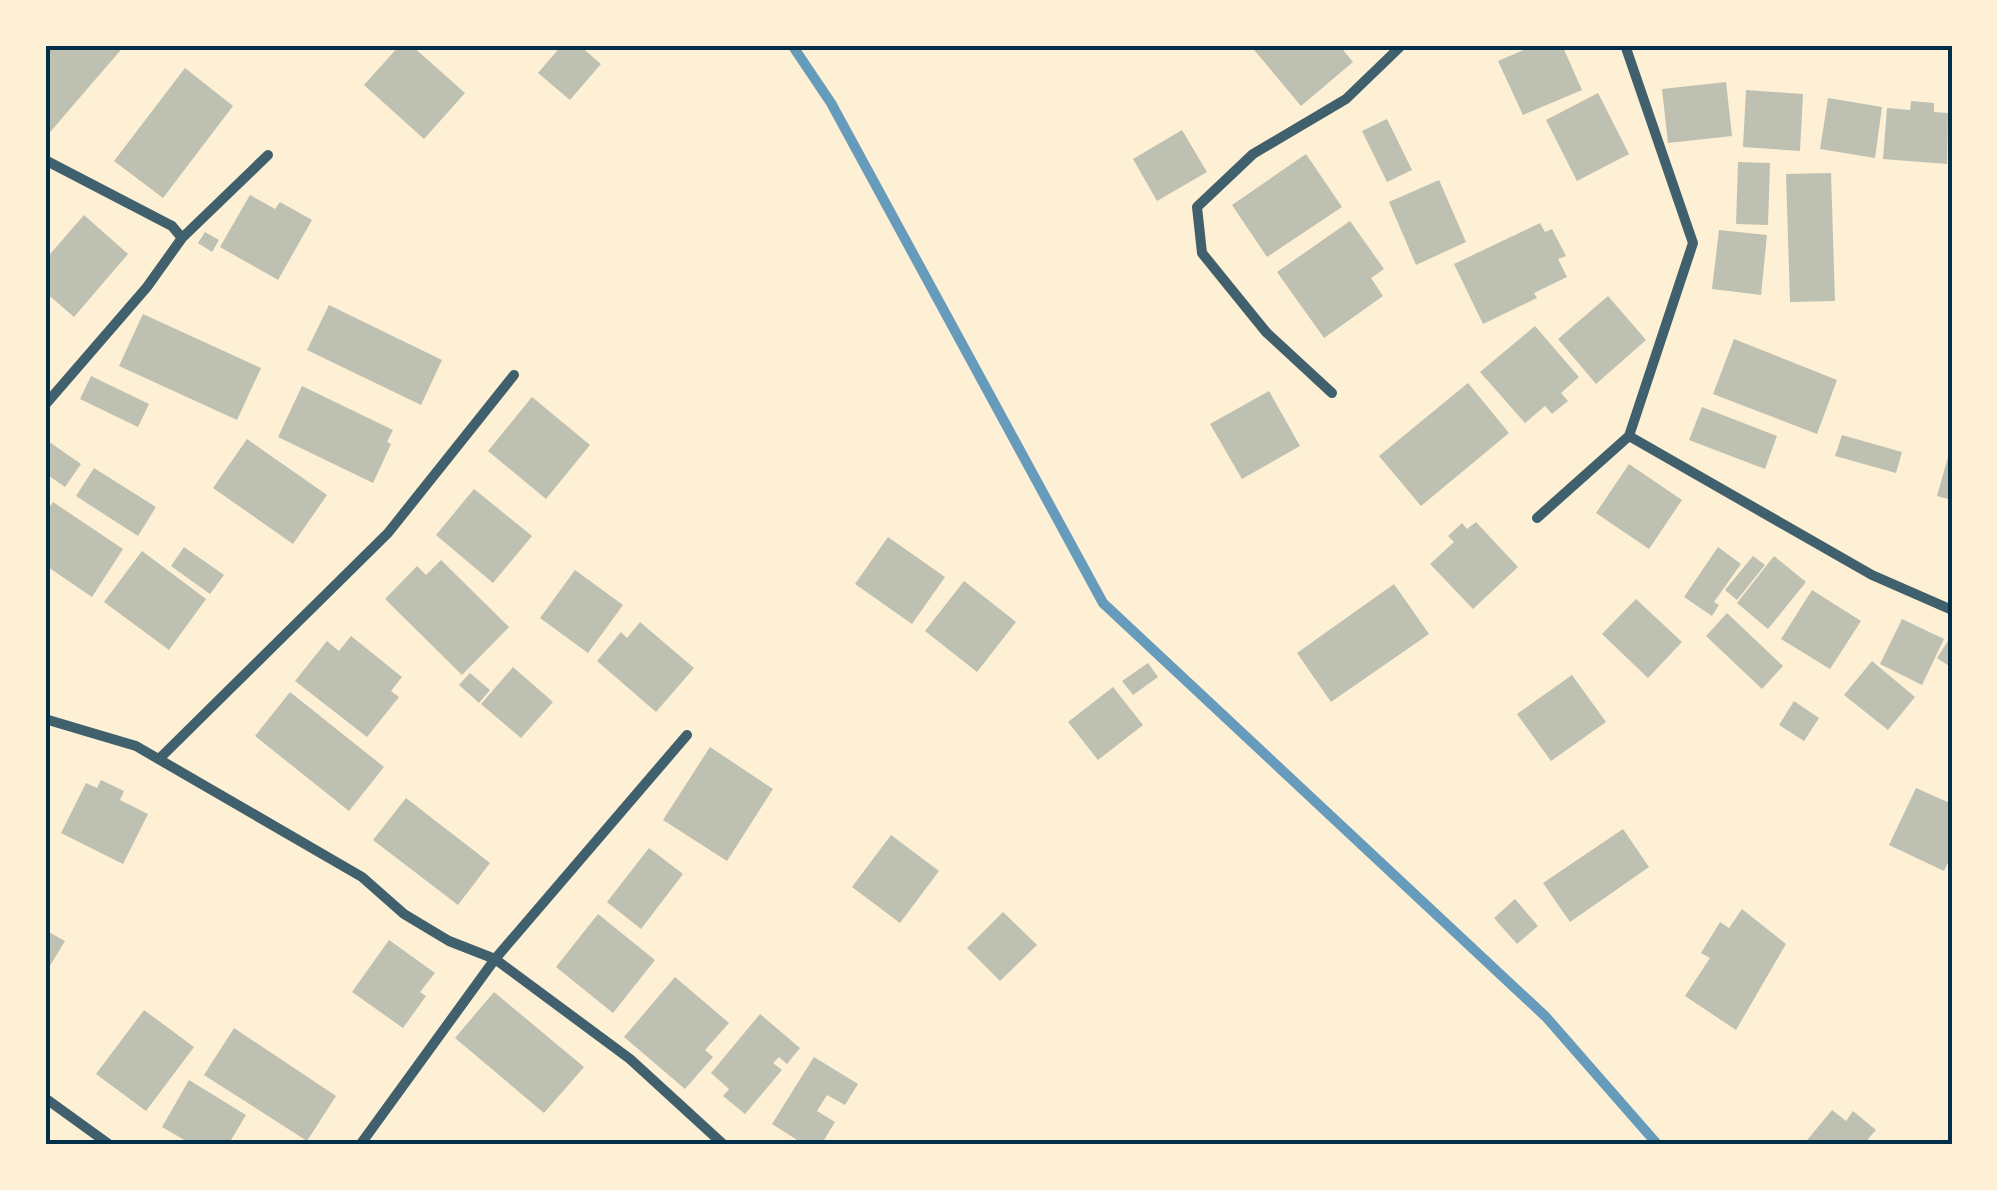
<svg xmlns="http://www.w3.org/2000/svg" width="1997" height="1190" viewBox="0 0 1997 1190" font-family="'Exo 2',sans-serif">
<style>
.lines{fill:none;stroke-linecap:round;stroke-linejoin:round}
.stream{stroke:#669bbc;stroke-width:10}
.building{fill:#bec0b2}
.minor{stroke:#3f606c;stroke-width:10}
.neatline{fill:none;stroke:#003049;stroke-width:4}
</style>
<rect width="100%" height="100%" fill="#fdf0d5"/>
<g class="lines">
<!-- stream -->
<path class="stream" d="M792,45L831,103L1103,603L1546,1017L1658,1145"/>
</g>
<!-- building -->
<path class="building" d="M54,45H125L45,138V56Z
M400,45H411L465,93L424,139L364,85Z
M562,45H579L601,64L570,100L538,73Z
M1250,45H1339L1353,62L1301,106Z
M1535,45H1562L1582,90L1523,115L1498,61Z
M185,68L233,106L163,198L114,161Z
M1726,82L1732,136L1668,143L1662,89Z
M1746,90L1803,94L1800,151L1743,147Z
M1598,93L1629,154L1577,181L1546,120Z
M1828,98L1882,107L1875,158L1820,149Z
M1911,101L1934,103V112L1948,113L1947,164L1883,159L1887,108L1910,110Z
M1387,119L1412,170L1387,182L1362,131Z
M1182,130L1207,172L1157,201L1133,159Z
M1306,154L1342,207L1267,257L1232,205Z
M1738,162L1770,163L1768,225L1736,224Z
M1831,173L1835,301L1790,302L1786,174Z
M1439,180L1466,242L1416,265L1389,202Z
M250,195L275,209L280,202L312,220L278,280L220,247Z
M84,215L128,254L74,317L45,292V260Z
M1350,221L1384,269L1371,278L1383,296L1324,338L1277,272Z
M1540,223L1545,232L1552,229L1566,256L1558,259L1567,277L1534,293L1537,298L1483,324L1454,264Z
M1719,230L1767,235L1761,295L1712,289Z
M205,232L219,240L212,252L198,243Z
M1608,296L1646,340L1596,384L1558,339Z
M329,305L442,360L421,405L307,350Z
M143,314L261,368L237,420L119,366Z
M1535,326L1579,377L1561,393L1568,401L1552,414L1545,406L1525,423L1480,372Z
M1734,339L1837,380L1817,434L1713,394Z
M91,376L149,404L138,427L80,399Z
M1468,383L1509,433L1421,506L1379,456Z
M302,386L393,430L387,442L391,444L373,483L278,437Z
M1269,391L1300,446L1242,479L1210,424Z
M532,397L590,445L546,499L488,451Z
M1702,407L1777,436L1765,469L1689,440Z
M1842,435L1902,452L1896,473L1835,456Z
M45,439L81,464L65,487L45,473Z
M247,439L327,495L293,544L213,488Z
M1952,443V500L1937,496Z
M1629,464L1682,500L1649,549L1596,513Z
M94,468L156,507L138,536L76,496Z
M474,489L532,536L493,583L436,535Z
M53,502L123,549L92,597L45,565V514Z
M1476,522L1518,567L1473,609L1430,564L1454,542L1448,536L1462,523L1467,529Z
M888,537L945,577L912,624L855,584Z
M184,547L224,575L210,594L171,566Z
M1718,547L1741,564L1714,602L1719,605L1712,616L1684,597Z
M142,551L206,599L169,650L104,602Z
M1753,556L1765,565L1737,600L1725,590Z
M1774,556L1806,582L1768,629L1737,603Z
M441,560L509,627L462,675L385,599L417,566L426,575Z
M575,570L623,605L588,653L540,618Z
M964,581L1016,622L977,672L925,631Z
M1394,584L1429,634L1331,702L1297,653Z
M1812,590L1861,621L1830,669L1781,639Z
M1636,599L1682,642L1648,678L1602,634Z
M1727,613L1783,666L1762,689L1706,636Z
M1902,619L1944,639L1922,685L1880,664Z
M640,622L694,668L656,712L597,661L621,632L627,638Z
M1952,635V661L1949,666L1937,658Z
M351,636L402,677L391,691L399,697L367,737L295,681L327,641L339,651Z
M1872,661L1915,697L1888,730L1844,695Z
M1148,663L1158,677L1133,695L1122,681Z
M513,667L553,702L521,738L481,704Z
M470,673L490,690L479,703L459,685Z
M1572,675L1606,722L1551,761L1517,714Z
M1113,687L1143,725L1098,760L1068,722Z
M290,692L384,767L349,811L255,736Z
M1794,701L1819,718L1804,741L1779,725Z
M710,747L773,789L727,861L663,820Z
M101,780L124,791L120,800L148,814L123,864L61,833L86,783L97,788Z
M1916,788L1952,804V854L1944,871L1889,845Z
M406,798L490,863L458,905L373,840Z
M1623,829L1649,867L1570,922L1543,883Z
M891,835L939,871L900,923L852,887Z
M649,848L683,874L641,929L607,902Z
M1515,899L1538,926L1517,944L1494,918Z
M1742,909L1786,944L1736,1030L1685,996L1710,958L1701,953L1720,922L1729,928Z
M1003,912L1037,945L1000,981L967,948Z
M598,914L655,960L613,1013L556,967Z
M45,930L65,941L45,974Z
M389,940L435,973L420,992L426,996L403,1028L352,992Z
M675,977L729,1023L705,1050L713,1057L685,1089L624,1037Z
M494,992L584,1067L544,1113L455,1038Z
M144,1010L194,1047L146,1111L96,1074Z
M760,1014L800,1048L787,1064L779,1057L773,1063L782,1070L745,1114L723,1096L729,1089L711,1073Z
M234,1028L336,1096L307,1141L204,1075Z
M814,1057L858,1084L845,1105L827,1095L817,1111L835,1122L821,1145H805L772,1124Z
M189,1080L246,1115L228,1145H193L162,1127Z
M1832,1110L1846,1121L1853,1111L1876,1130L1868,1139L1875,1145H1803Z"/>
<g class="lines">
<!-- minor -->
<path class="minor" d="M45,160L172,226L182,238L147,287L45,405
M182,238L268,155
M1332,393L1266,332L1202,253L1197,207L1253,154L1346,99L1402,45
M1629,436L1872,575L1952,610
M1537,518L1629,436L1693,243L1625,45
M45,719L136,746L362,877L404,914L449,941L495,959L630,1059L724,1145
M159,759L388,533L514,375
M45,1098L110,1145
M360,1145L495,959L687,735"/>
</g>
<!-- border -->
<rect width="1997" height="1190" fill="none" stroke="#fdf0d5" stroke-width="95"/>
<rect x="48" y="48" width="1902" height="1094" class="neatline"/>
</svg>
